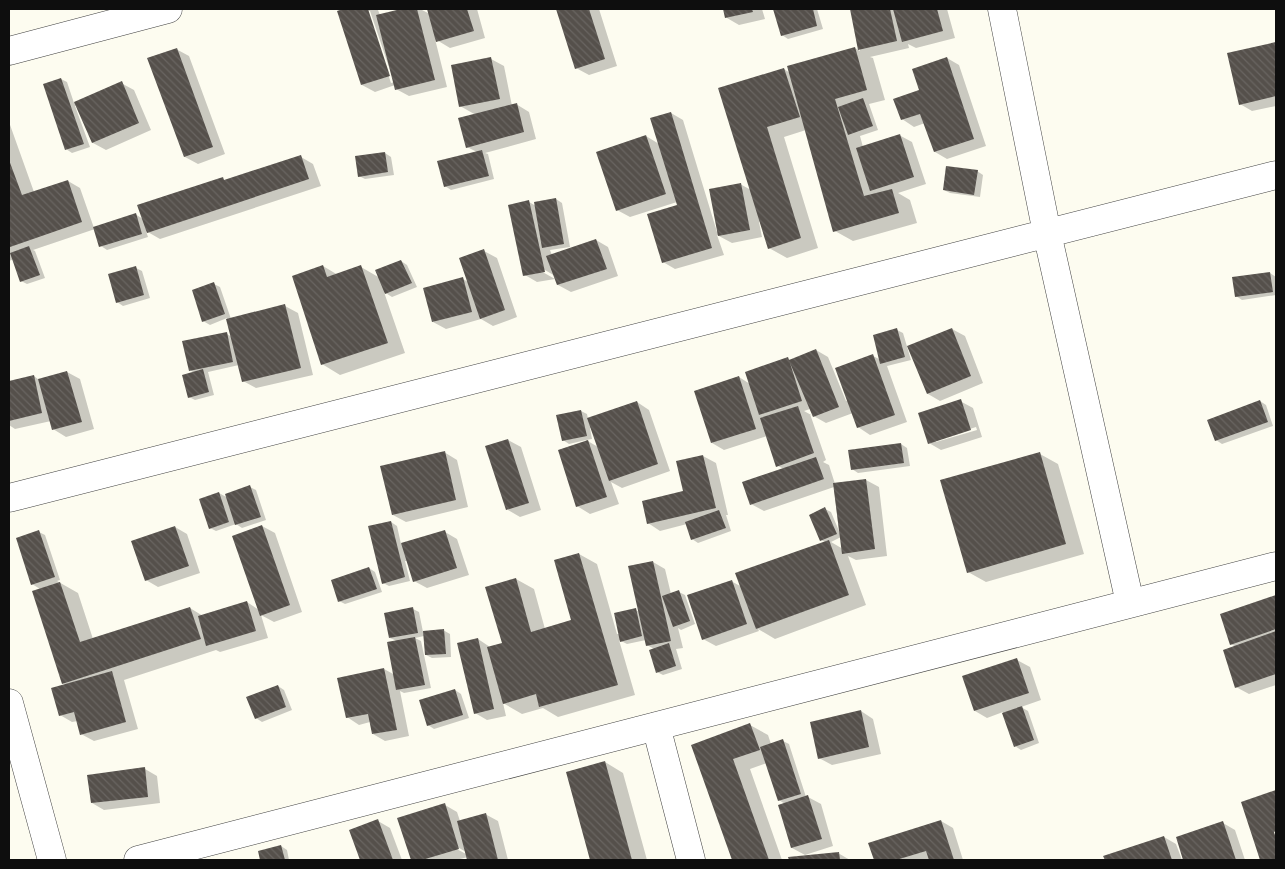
<svg xmlns="http://www.w3.org/2000/svg" width="1285" height="869" viewBox="0 0 1285 869" font-family="Georgia,serif">
<style>
.shadow{fill:#0003;fill-rule:evenodd}
.building{fill:url(#building-back-hatch)}
.lines{fill:none;stroke-linecap:round;stroke-linejoin:round}
.street-casing{stroke:#414141;stroke-width:29}
.street{stroke:#fff;stroke-width:28}
</style>
<defs>
<pattern id="building-back-hatch" width="6" height="6" patternUnits="userSpaceOnUse" patternTransform="scale(1.25)"><rect width="6" height="6" fill="#55504b"/><path d="M-1 5l2 2M0 0l6 6M5-1l2 2" fill="none" stroke="#696561"/></pattern>
</defs>
<rect width="100%" height="100%" fill="#fdfcf0"/>
<!-- shadow -->
<path class="shadow" d="M347,9H376L378,10L380,15L406,9H420L430,14L428,9H477L485,38L450,48L435,39L447,87L409,96L396,89L395,85L375,92L362,85L339,11ZM367,11H370L394,82L391,83Z
M557,9H599L617,66L589,75L576,68Z
M724,9H762L765,19L739,25L727,18Z
M774,9H817L823,29L788,39L782,35Z
M851,9H947L955,38L916,48L908,44L909,48L870,57L873,58L885,100L869,104L878,130L860,136L863,147L899,135L912,142L926,184L898,193L910,200L917,223L853,241L835,231L806,130L784,137L818,248L787,258L769,248L760,221L759,222L762,237L732,243L717,235L724,255L675,269L663,262L678,206L677,202L630,217L617,210L646,136L659,144L671,113L683,120L717,232L718,231L740,184L751,190L719,89L784,69L790,73L855,48L860,51Z
M1276,43V106L1252,111L1240,104L1228,54Z
M176,49L189,56L225,154L198,164L185,157Z
M947,58L959,65L986,146L947,159L935,152L925,123L914,127L902,119L920,91Z
M491,59L504,66L512,106L516,104L529,112L536,139L485,153L488,154L494,179L451,190L445,186L477,152L467,147L476,115L460,106Z
M61,79L67,82L74,103L121,83L134,90L151,130L106,150L93,143L77,105L75,106L90,147L72,153L66,149Z
M9,122L34,192L68,181L80,188L94,228L135,214L143,219L223,179L226,181L301,157L313,164L321,186L160,239L146,231L148,237L107,250L101,246L95,229L33,250L35,251L45,278L27,284L21,281L14,259L9,261Z
M385,153L391,157L394,175L365,179L359,176Z
M977,171L983,175L980,197L950,193L944,190Z
M556,199L562,203L570,247L550,250L552,255L596,240L608,247L618,276L571,292L558,285L555,276L540,267L539,270L555,279L537,282L525,275L529,202L536,206Z
M484,251L497,258L517,317L493,326L481,319L446,329L433,322L463,279L468,282Z
M401,261L407,265L417,287L392,297L384,292L405,353L340,375L322,364L323,266L338,275L361,267L380,278Z
M136,268L142,271L150,298L123,306L117,302Z
M1270,273L1276,277V295L1242,300L1236,296Z
M214,284L220,287L231,319L285,306L298,313L313,375L256,388L243,381L239,365L208,372L214,395L195,400L189,397L194,373L190,370L227,334L232,337L227,318L210,325L203,321Z
M952,329L965,336L983,383L940,401L928,394Z
M897,330L903,333L911,360L887,366L907,422L870,435L858,427L853,413L826,423L810,414L826,460L823,462L829,465L835,484L866,480L879,487L887,556L856,560L848,556L866,605L775,639L758,629L759,631L716,646L703,639L731,581L742,587L825,542L821,540L825,509L831,512L839,531L834,487L764,511L751,504L784,469L778,466L767,436L724,450L712,443L739,377L750,384L788,359L791,360L816,350L828,357L846,401L848,400L873,356L881,360ZM810,409L813,416L804,411ZM841,537L843,549L831,542Z
M67,372L80,379L94,429L66,437L53,429L51,421L15,429L9,425V382L34,376L39,380Z
M960,401L973,408L982,437L941,450L929,443ZM976,427L977,430L936,442V440Z
M1260,401L1266,405L1273,426L1222,444L1216,440Z
M637,402L649,410L670,471L622,488L611,482L619,504L590,514L577,506L586,440L569,444L563,440L581,411L587,414L588,419ZM590,428H592L598,447L586,440L592,439Z
M508,440L521,447L541,510L520,517L508,510Z
M901,444L907,448L910,466L858,473L852,469Z
M444,452L457,460L468,507L406,522L393,515Z
M1040,454L1058,464L1084,554L986,582L968,572Z
M703,456L716,463L728,515H726L731,531L698,543L692,539L687,524L660,531L648,523L684,492Z
M250,487L256,490L266,520L242,528L236,524L216,531L210,528L219,493L228,498Z
M391,522L397,526L401,544L445,532L457,539L469,575L427,588L414,581L408,561H405L410,581L389,586L383,583Z
M262,526L275,533L302,612L274,622L261,615L268,638L220,652L216,650L124,680L138,729L94,741L81,734L78,721L72,722L60,715L66,685L63,683L40,589L32,584L39,532L45,535L60,580L57,581L78,593L93,639L190,608L203,616L247,602L259,610Z
M175,527L187,534L200,573L158,587L146,580Z
M579,554L597,564L617,634H619L635,610L640,612L653,562L665,569L671,594L679,592L685,595L695,624L681,630L678,628L683,648L676,649L682,669L663,675L657,672L654,649L647,645L646,640L627,644L619,640L635,695L558,717L543,708L522,714L503,703L506,716L487,720L475,713L478,639L490,647L503,644L516,579L534,589L545,629L572,620Z
M369,568L375,572L382,592L345,604L339,601Z
M1276,596V685L1249,694L1236,687V647L1231,644L1221,615Z
M413,609L419,612L423,632L443,630L450,634L451,657L432,658L426,655L424,636L415,638L421,641L431,688L404,693L400,691L409,736L385,741L373,734L370,722L359,725L347,717L384,669L395,675L397,641L390,638Z
M1017,660L1030,667L1041,700L1021,707L1028,711L1039,743L1021,750L1015,746L1003,712L987,718L975,711Z
M278,686L284,690L292,710L262,722L256,718Z
M455,690L461,694L469,718L434,729L428,725Z
M861,711L873,719L881,754L832,765L819,758Z
M750,725L768,735L771,744L783,741L789,744L806,797H808L821,804L833,846L805,855L792,848L785,804L779,800L767,763L750,769L782,860H734L693,745Z
M605,762L623,773L647,860H591L567,772Z
M145,769L157,776L160,803L104,810L92,803Z
M1276,792V832L1269,827L1268,830L1276,835V860H1261L1242,803Z
M445,805L457,812L460,821L485,814L498,821L508,860H468V857L456,860H412L399,819ZM454,845L466,852V854L453,847Z
M378,821L390,828L402,860H362L351,831Z
M941,821L953,828L963,860H875L870,844Z
M1223,823L1235,830L1245,860H1185L1177,838Z
M1164,837L1176,844L1182,860H1106L1105,856Z
M281,846L287,850L289,860H261L259,852Z
M838,853L850,860H790V858Z"/>
<!-- building -->
<path class="building" d="M343,9H368L390,76L361,85L337,11Z
M401,9H417L435,80L395,90L376,15Z
M427,9H467L474,31L436,42Z
M556,9H589L605,59L575,69Z
M723,9H752L753,12L725,18Z
M773,9H813L817,26L781,36Z
M850,9H890L897,41L858,50Z
M893,9H937L943,31L902,42Z
M1276,42V96L1239,105L1227,53Z
M855,47L867,90L835,99L864,196L892,189L899,213L833,232L787,66Z
M177,48L213,147L184,157L147,58Z
M491,57L500,99L459,107L451,65Z
M947,57L974,139L934,152L920,114L901,120L893,99L919,90L912,69Z
M784,68L800,117L767,127L801,238L768,249L718,88Z
M61,78L84,144L65,150L43,84Z
M122,81L139,123L92,143L74,102Z
M863,98L873,126L848,135L838,107Z
M517,103L524,132L466,148L458,118Z
M671,112L712,248L662,263L647,214L677,205L650,118Z
M900,134L914,177L870,191L856,148Z
M646,135L666,194L616,211L596,152Z
M482,150L489,176L444,187L437,161Z
M385,152L388,172L358,177L355,156Z
M301,155L309,179L147,233L137,205L223,177L224,180Z
M9,160L22,195L68,180L82,222L10,247Z
M946,166L978,170L974,195L943,190Z
M741,183L750,230L718,236L709,189Z
M556,198L564,244L542,248L534,202Z
M529,200L545,272L523,276L508,205Z
M136,213L142,234L99,247L93,227Z
M596,239L607,269L557,285L546,256Z
M29,246L40,275L20,282L10,253Z
M484,249L505,310L480,319L459,258Z
M401,260L412,283L385,294L375,270Z
M323,265L327,277L361,265L388,343L321,365L292,276Z
M136,266L144,295L116,303L108,274Z
M1270,272L1273,292L1235,297L1232,277Z
M463,277L472,312L432,322L423,288Z
M214,282L225,314L202,322L192,290Z
M285,304L301,368L242,382L226,319Z
M897,328L905,357L880,364L873,335Z
M952,328L971,376L927,394L907,346Z
M227,332L233,362L189,371L182,341Z
M816,349L839,407L813,417L790,363L802,401L759,415L745,372L788,357L789,360Z
M873,354L895,415L857,428L835,368Z
M203,369L209,392L188,398L182,375Z
M67,371L82,422L52,430L38,379Z
M34,375L42,413L9,421V381Z
M739,376L756,429L711,443L694,391Z
M961,399L971,430L928,444L918,413Z
M1260,400L1268,422L1215,441L1207,420Z
M637,401L658,464L609,481L587,418Z
M798,406L814,453L776,467L760,418Z
M581,410L587,436L562,441L556,415Z
M508,439L529,503L506,510L485,446Z
M588,440L607,497L576,507L558,450Z
M901,443L904,463L851,470L848,450Z
M445,451L456,500L392,515L380,466Z
M1040,452L1066,544L967,573L940,480Z
M703,455L716,508L647,524L642,501L683,491L676,461Z
M816,457L824,479L750,505L742,482Z
M866,479L875,549L842,554L833,483Z
M250,485L261,517L235,525L225,494Z
M219,492L229,522L209,529L199,499Z
M825,507L837,534L820,541L809,515Z
M719,510L726,528L691,540L685,522Z
M391,521L405,577L382,584L368,526Z
M262,525L290,605L260,616L232,536Z
M175,526L189,566L145,581L131,541Z
M39,530L55,577L31,585L16,538Z
M445,530L457,568L413,582L401,543Z
M829,540L849,595L756,629L735,573Z
M579,553L618,685L539,707L536,694L503,704L487,647L502,643L485,587L516,578L531,632L571,620L554,560Z
M653,561L671,641L646,646L628,566Z
M369,567L377,589L338,602L331,580Z
M732,580L747,624L702,640L687,595Z
M60,582L80,642L190,607L201,639L62,684L32,591Z
M679,590L690,621L673,627L662,596Z
M1276,595V629L1230,645L1220,614Z
M247,601L256,631L206,646L198,616Z
M413,607L418,633L389,638L384,613Z
M636,608L642,636L620,642L614,613Z
M444,629L446,654L425,655L423,631Z
M1276,631V674L1235,688L1223,650Z
M415,637L425,685L396,690L387,642Z
M478,638L494,709L474,714L457,643Z
M669,643L676,666L656,673L649,650Z
M1017,658L1029,693L974,711L962,676Z
M384,668L397,730L372,734L368,714L346,718L337,678Z
M112,671L126,722L80,735L74,712L59,716L51,688Z
M278,685L286,707L255,719L246,697Z
M455,689L463,715L427,726L419,700Z
M1022,706L1034,740L1014,747L1002,713Z
M861,710L869,747L818,759L810,722Z
M750,723L760,750L733,759L769,860H732L691,745Z
M783,739L801,794L778,801L760,747Z
M605,761L632,860H590L566,772Z
M145,767L148,797L91,803L87,775Z
M1276,790V831L1274,832L1276,839V860H1260L1241,802Z
M808,795L822,839L791,848L778,805Z
M445,803L459,849L422,860H411L397,818Z
M486,813L498,860H467L457,821Z
M378,819L393,860H360L349,830Z
M941,820L954,860H929L926,851L896,860H874L868,843Z
M1223,821L1236,860H1183L1176,837Z
M1164,836L1172,860H1105L1103,856Z
M281,845L285,860H260L258,851Z
M839,852L840,860H789L788,857Z"/>
<g class="lines">
<defs>
<path id="street" d="M1002,9L1047,233L1130,603
M9,51L168,9
M9,498L1276,175
M9,703L52,860
M656,726L691,860
M138,860L1276,566"/>
</defs>
<!-- street casing -->
<use href="#street" class="street-casing"/>
<!-- street -->
<use href="#street" class="street"/>
</g>
<!-- border -->
<rect width="1285" height="869" fill="none" stroke="#0e0e0e" stroke-width="20"/>
</svg>
